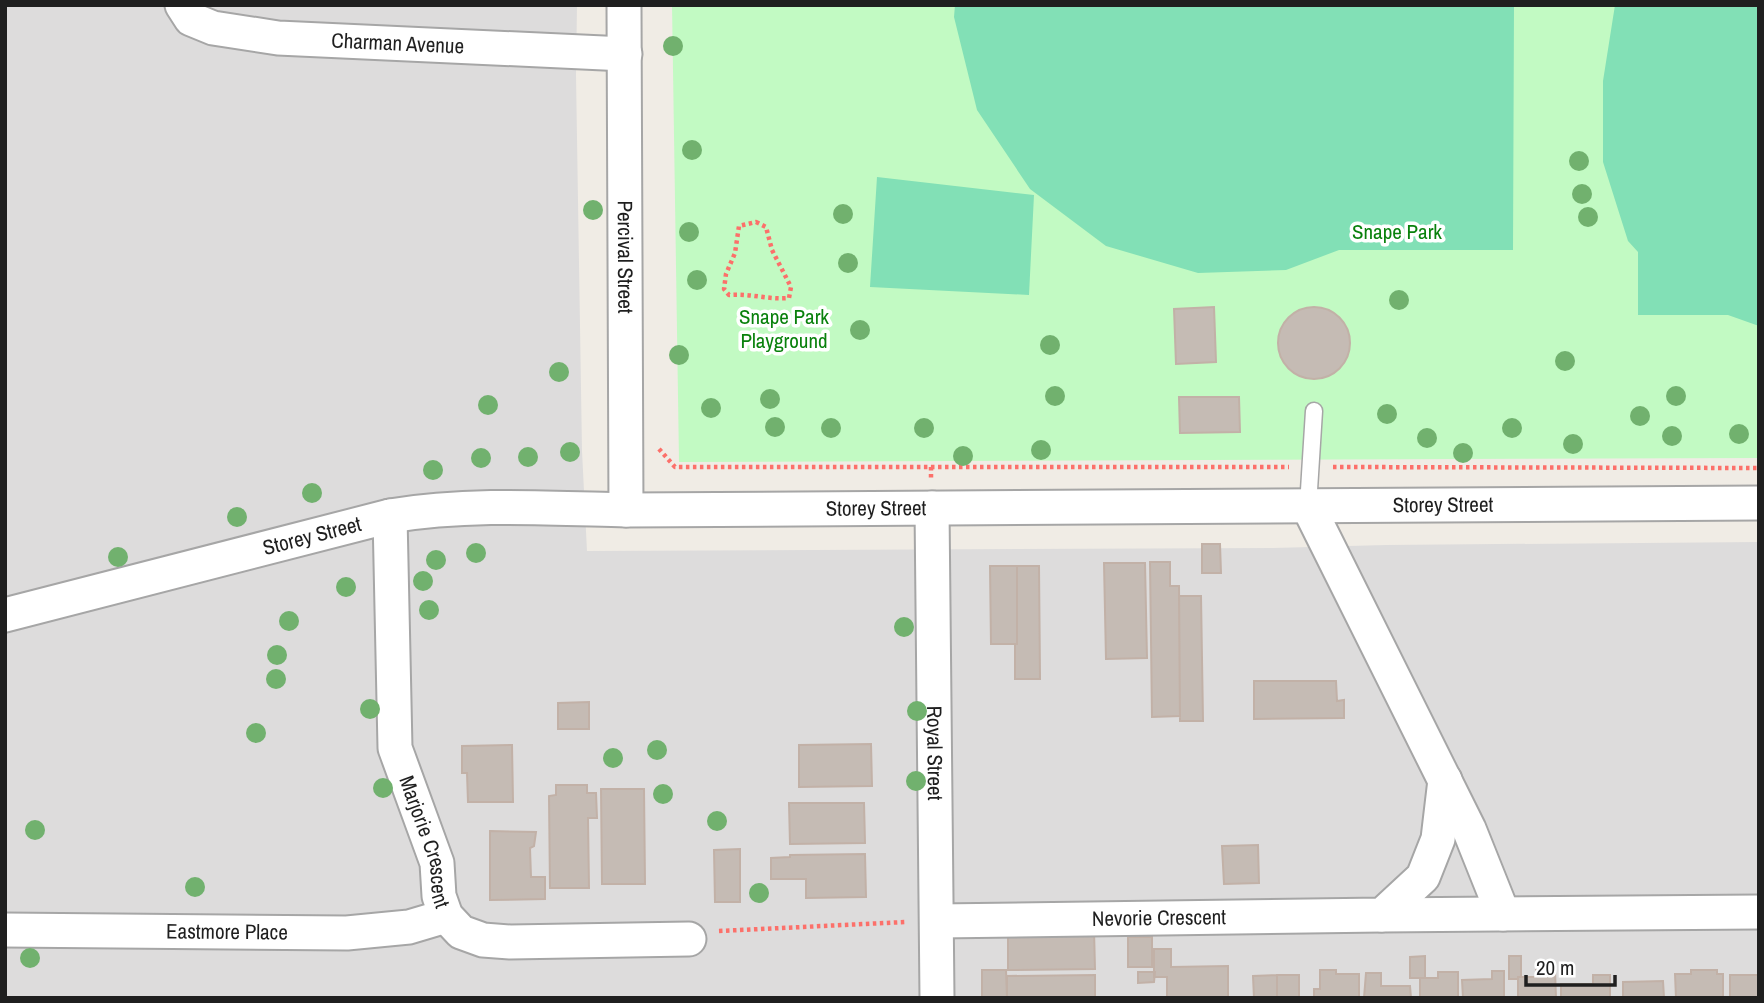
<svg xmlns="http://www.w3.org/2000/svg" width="1764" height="1003" viewBox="0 0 1764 1003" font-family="'Archivo Narrow',sans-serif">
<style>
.residential{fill:#dddcdc}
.park{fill:#c2fac3}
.pitch{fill:#82e0b6}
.building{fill:#c5bbb4;stroke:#c2b1a7;stroke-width:2}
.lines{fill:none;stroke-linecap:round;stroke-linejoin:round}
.lane-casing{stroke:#a6a6a6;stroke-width:19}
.street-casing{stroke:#a6a6a6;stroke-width:37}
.path{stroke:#fc706a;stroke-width:4.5;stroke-dasharray:3.5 3.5;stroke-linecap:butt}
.lane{stroke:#fff;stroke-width:16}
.street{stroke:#fff;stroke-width:33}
.tree{fill:#71b16e}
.labels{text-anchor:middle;stroke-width:7;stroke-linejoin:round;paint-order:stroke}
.street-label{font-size:21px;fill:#1f1f1f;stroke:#fff}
.park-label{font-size:21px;fill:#09810c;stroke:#fff}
</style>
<rect width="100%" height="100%" fill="#f0ece5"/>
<!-- residential -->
<path class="residential" d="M5,5H577L576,75L582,451L587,551L1273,548L1386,545L1759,542V998H5Z"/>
<!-- park -->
<path class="park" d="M672,5H1759V458L679,462Z"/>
<!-- pitch -->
<path class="pitch" d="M955,5H1514L1513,250H1339L1286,270L1198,273L1106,246L1030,189L977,110L954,17Z
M1615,5H1759V326L1728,315H1638V252L1628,241L1603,162V81Z
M877,177L1034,195L1029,295L870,287Z"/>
<!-- building -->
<path class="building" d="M1278 343a36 36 0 1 1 72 0a36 36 0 1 1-72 0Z
M1214,307L1216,362L1176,364L1174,309Z
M1179,397H1239L1240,432L1180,433Z
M1202,544H1220L1221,573H1202Z
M1150,562H1170V586H1179L1180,716L1152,717Z
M1104,563H1145L1147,658L1106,659Z
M990,566H1017V644H991Z
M1017,566H1039L1040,679H1015V644H1017Z
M1179,596H1201L1203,721H1180Z
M1254,681H1336L1337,701L1344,700V718L1254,719Z
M589,702V729H558V703Z
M871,744L872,786L799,787V745Z
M512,745L513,802H468L467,773H462V746Z
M556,785H587V793H596L597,818H588L589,888H550L549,796L556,795Z
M601,789H644L645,884H602Z
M789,803H864L865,843L790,844Z
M490,831L536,832L534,846L530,848L531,877H545V899L490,900Z
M1258,845L1259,883L1224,884L1222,846Z
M740,849V902H715L714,850Z
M865,854L866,897L806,898V879H771V858L790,857V855Z
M1094,930L1095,969L1008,970V932Z
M1128,937H1152V967H1128Z
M1154,949H1171V967L1228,966V998H1167V977H1154Z
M1425,956V978H1410V957Z
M1509,956H1521V977H1518V979H1509Z
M982,970H1006L1007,998H982Z
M1320,970H1336V974H1359V998H1314V989H1320Z
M1536,970H1555L1556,998H1518V977H1536Z
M1691,970H1717V974H1723V998H1676L1675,974H1691Z
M1492,971H1504V998H1463L1462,980L1492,979Z
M1138,972H1155L1154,982L1138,983Z
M1438,972H1458V998H1420V978H1438Z
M1366,973H1381V986H1410L1411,998H1364Z
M1095,975V998H1007V976Z
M1277,975V998H1254L1253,976Z
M1277,975H1299V998H1277Z
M1593,975H1610V998H1561V984H1593Z
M1730,975H1759V998H1730Z
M1663,981L1664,998H1623V982Z"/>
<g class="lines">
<defs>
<path id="lane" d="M1308,506L1314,411"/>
<g id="street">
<path id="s1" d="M182,5L191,19L213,28L278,38L625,54"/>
<path id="s2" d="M624,5L626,510"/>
<path d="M1308,506L1469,829L1503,914"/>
<path id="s3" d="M932,508L937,998"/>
<path id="s4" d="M390,516L395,748L437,863L439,896L446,916L461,932L483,940L510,942L689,939"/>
<path id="s5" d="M5,615L390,516C468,503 547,508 626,510L1759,503"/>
<path d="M1382,915L1759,912"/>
<path id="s6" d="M937,921L1382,915L1423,877L1438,839L1445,780"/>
<path id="s7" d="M5,930L347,933L409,927L446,916"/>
</g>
</defs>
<!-- lane casing -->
<use href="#lane" class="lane-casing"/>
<!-- street casing -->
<use href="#street" class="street-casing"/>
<!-- path -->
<path class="path" d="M756,222L766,227L772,250L791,287L789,298C768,300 750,293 729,295L724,289L726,274L735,253L739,226Z
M659,449L675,467H931V479
M931,467H1289
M1333,467L1759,468
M719,931L906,922"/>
<!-- lane -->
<use href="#lane" class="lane"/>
<!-- street -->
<use href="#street" class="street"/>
</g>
<!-- trees -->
<g class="tree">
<circle cx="673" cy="46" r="10"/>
<circle cx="692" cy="150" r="10"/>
<circle cx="1579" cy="161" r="10"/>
<circle cx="1582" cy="194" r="10"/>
<circle cx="593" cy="210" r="10"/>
<circle cx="843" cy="214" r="10"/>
<circle cx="1588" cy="217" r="10"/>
<circle cx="689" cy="232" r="10"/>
<circle cx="848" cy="263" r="10"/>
<circle cx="697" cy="280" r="10"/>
<circle cx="1399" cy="300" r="10"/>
<circle cx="860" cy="330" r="10"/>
<circle cx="1050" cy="345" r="10"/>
<circle cx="679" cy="355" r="10"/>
<circle cx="1565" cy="361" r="10"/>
<circle cx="559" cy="372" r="10"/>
<circle cx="1055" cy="396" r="10"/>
<circle cx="1676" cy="396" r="10"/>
<circle cx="770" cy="399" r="10"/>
<circle cx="488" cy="405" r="10"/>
<circle cx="711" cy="408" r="10"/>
<circle cx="1387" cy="414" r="10"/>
<circle cx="1640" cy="416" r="10"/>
<circle cx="775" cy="427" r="10"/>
<circle cx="831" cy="428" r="10"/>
<circle cx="924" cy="428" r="10"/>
<circle cx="1512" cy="428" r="10"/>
<circle cx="1739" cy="434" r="10"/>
<circle cx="1672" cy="436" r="10"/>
<circle cx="1427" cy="438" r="10"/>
<circle cx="1573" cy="444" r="10"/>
<circle cx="1041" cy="450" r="10"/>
<circle cx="570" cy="452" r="10"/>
<circle cx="1463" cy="453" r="10"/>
<circle cx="963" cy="456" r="10"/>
<circle cx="528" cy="457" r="10"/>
<circle cx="481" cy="458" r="10"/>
<circle cx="433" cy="470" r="10"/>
<circle cx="312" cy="493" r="10"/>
<circle cx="237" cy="517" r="10"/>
<circle cx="476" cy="553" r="10"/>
<circle cx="118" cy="557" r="10"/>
<circle cx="436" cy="560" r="10"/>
<circle cx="423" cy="581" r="10"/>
<circle cx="346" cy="587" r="10"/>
<circle cx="429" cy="610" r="10"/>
<circle cx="289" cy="621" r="10"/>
<circle cx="904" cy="627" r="10"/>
<circle cx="277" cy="655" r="10"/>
<circle cx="276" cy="679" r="10"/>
<circle cx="370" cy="709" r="10"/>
<circle cx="917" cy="711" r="10"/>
<circle cx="256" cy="733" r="10"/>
<circle cx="657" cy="750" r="10"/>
<circle cx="613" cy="758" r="10"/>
<circle cx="916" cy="781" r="10"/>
<circle cx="383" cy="788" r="10"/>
<circle cx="663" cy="794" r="10"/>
<circle cx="717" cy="821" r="10"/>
<circle cx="35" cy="830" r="10"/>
<circle cx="195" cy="887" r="10"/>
<circle cx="759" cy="893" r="10"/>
<circle cx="30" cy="958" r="10"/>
</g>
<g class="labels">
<!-- street labels -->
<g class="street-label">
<text dy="7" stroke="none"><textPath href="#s1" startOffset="226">Charman Avenue</textPath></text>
<text dy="7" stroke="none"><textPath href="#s2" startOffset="252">Percival Street</textPath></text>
<text dy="7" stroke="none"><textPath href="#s5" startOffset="1451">Storey Street</textPath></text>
<text dy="7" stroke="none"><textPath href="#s5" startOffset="884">Storey Street</textPath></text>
<text dy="7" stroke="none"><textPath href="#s5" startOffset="317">Storey Street</textPath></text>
<text dy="7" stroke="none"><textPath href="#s3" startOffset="245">Royal Street</textPath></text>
<text dy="7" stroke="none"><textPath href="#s4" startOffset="331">Marjorie Crescent</textPath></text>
<text dy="7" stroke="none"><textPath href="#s6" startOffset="222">Nevorie Crescent</textPath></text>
<text dy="7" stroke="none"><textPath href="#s7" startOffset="222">Eastmore Place</textPath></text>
</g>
<!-- park labels -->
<g class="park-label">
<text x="1397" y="239">Snape Park</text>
<text x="784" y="324">Snape Park<tspan x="784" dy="24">Playground</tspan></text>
</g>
</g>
<!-- border -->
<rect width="1764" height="1003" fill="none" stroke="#1f1f1f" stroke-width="14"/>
<!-- scale -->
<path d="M1526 975v10h89v-10" fill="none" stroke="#1f1f1f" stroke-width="3.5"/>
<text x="1536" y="975" font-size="21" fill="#1f1f1f" stroke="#ffffff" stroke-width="5" paint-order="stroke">20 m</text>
</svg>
